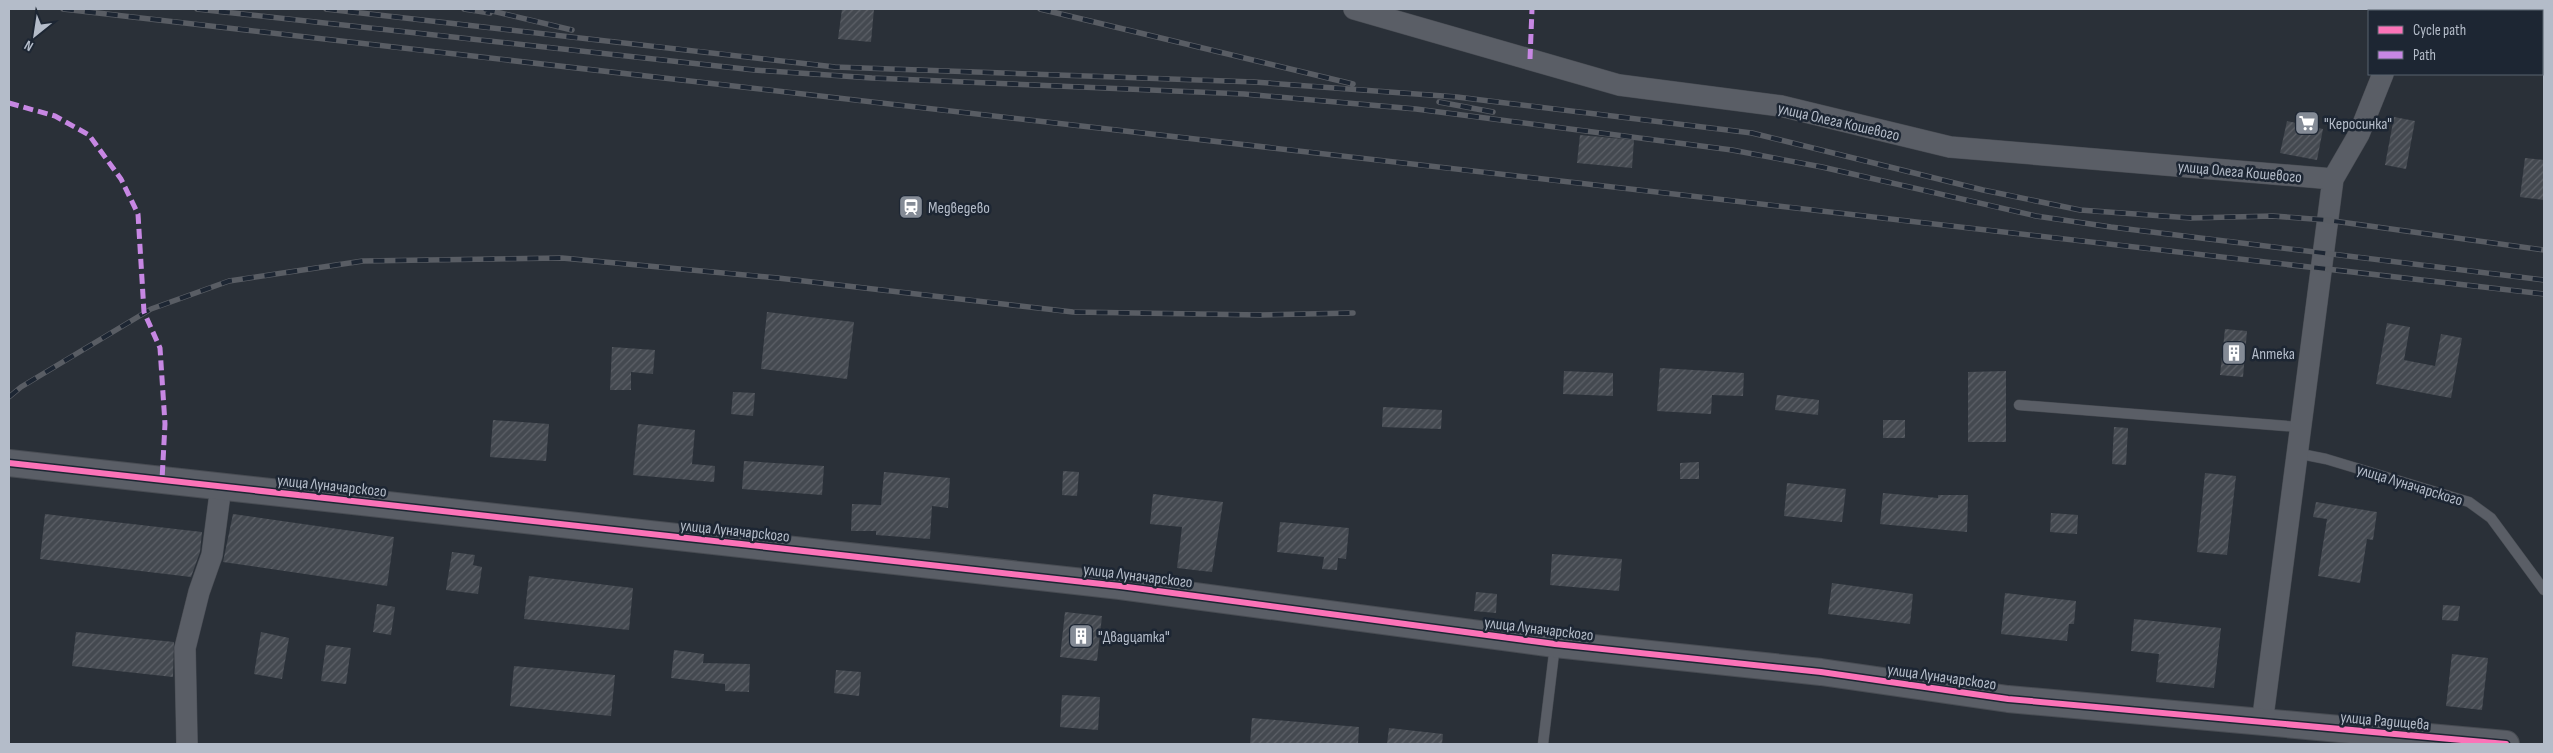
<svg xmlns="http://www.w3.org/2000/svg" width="2553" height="753" viewBox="0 0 2553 753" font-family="'Sofia Sans Condensed',sans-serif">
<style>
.building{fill:url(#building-hatch)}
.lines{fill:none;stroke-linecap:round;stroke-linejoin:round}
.service-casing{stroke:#484c53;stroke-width:11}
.minor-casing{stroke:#484c53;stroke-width:22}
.tertiary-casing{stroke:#484c53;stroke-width:28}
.service{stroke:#5a5e66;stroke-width:10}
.minor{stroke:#5a5e66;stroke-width:21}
.tertiary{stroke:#5a5e66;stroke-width:26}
.rail-casing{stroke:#595d64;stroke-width:5.5}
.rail{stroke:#1d2633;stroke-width:4;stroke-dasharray:11;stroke-linecap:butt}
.quiet{stroke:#c787e3;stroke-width:5;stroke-dasharray:10 5;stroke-linecap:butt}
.cycleway-casing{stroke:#1d2633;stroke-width:9}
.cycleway{stroke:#fb73b8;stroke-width:6}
.labels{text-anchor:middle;stroke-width:5;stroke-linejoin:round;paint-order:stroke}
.street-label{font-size:16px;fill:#b4bcc9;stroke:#1d2633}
.poi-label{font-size:16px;fill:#b4bcc9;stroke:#1d2633;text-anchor:start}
</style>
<defs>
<pattern id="building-hatch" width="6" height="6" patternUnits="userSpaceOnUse" patternTransform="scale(1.25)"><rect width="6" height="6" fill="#444950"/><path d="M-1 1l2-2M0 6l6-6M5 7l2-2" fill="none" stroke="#5d6168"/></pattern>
</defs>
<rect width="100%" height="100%" fill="#2a3038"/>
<!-- building -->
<path class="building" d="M842,9H874L871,42L838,39Z
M2394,117L2415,121L2406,169L2385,165Z
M2287,121L2323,129L2317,160L2280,153Z
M1580,135L1634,140L1632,168L1577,163Z
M2525,158L2544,160V200L2520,197Z
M767,312L854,322L847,379L761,369Z
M2387,323L2410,327L2404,360L2435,366L2441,334L2462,338L2451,398L2376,384Z
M2225,329L2247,331L2243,377L2220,375Z
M612,347L655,350L653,374L631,372V390H610Z
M1660,368L1744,373L1743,396L1712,395L1711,414L1657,411Z
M1564,371L1613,373V396L1563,394Z
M2006,371V442H1968V372Z
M733,392L755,393L753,416L731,414Z
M1777,395L1819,400L1818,415L1775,410Z
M1383,407L1442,410L1441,429L1382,427Z
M493,420L549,424L546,461L490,457Z
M1883,420H1905V438H1883Z
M638,424L695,430L692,464L715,466L714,482L633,475Z
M2114,427L2128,428L2126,465L2112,464Z
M744,461L824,466L822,495L742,489Z
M1699,462V479H1680V463Z
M1063,471L1079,472L1077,496L1062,495Z
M884,472L950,478L948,508L932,506L930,539L876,535V531H851L852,504L881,505Z
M2205,473L2236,476L2227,555L2197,552Z
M1787,483L1846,489L1842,522L1784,516Z
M1883,493L1938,498V495H1968L1967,532L1880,524Z
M1153,494L1223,502L1212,572L1177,568L1182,527L1150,524Z
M2316,502L2377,512L2373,540L2367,539L2360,583L2318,576L2327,519L2313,517Z
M2051,513L2078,515L2077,534L2050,532Z
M45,514L202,532L200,552L191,577L40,559Z
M233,514L394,537L387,586L223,562Z
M1280,522L1349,528L1346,559L1338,558L1337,570L1322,569L1324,557L1277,552Z
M452,552L475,555L473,565L482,567L478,594L446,590Z
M1552,554L1622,559L1619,591L1550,585Z
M529,576L633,588L629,630L524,619Z
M1832,583L1913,594L1910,624L1828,614Z
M1476,592L1497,594L1496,613L1474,611Z
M2005,593L2076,601L2074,624H2069L2067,641L2001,634Z
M377,604L395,607L391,635L373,632Z
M2443,605L2460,606L2458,621L2442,620Z
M1065,612L1102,616L1097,661L1060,657Z
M2134,619L2221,628L2214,688L2156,682L2159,654L2131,651Z
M76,632L174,642L173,677L72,666Z
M261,632L289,638L282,679L254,674Z
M326,645L351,648L346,684L321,681Z
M674,650L704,654L703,663L750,664L749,692L725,691V684L671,678Z
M2452,654L2488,658L2482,710L2446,706Z
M514,666L615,675L611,716L510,706Z
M836,670L861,672L859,696L834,693Z
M1062,695L1100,697L1098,730L1060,727Z
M1252,718L1359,727L1358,744H1250Z
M1389,728L1443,734L1442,744H1387Z"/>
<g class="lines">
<defs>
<path id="service" d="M2019,405L2299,427
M2296,453L2326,459L2469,502L2491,518L2544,590
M1543,744L1555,645"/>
<path id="minor" d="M1354,9L1619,85L1781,106L1950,147L2333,179
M2398,11L2399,9
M2262,724L2333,179L2359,134L2383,74
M187,744L185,648L199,592L212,555L221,486"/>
<path id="tertiary" d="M9,463L1120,586L1555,644L1821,672L2008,699L2506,744"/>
</defs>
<!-- service casing -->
<use href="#service" class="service-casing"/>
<!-- minor casing -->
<use href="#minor" class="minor-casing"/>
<!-- tertiary casing -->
<use href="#tertiary" class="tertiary-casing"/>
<!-- service -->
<use href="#service" class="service"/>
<!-- minor -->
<use href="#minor" class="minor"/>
<!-- tertiary -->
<use href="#tertiary" class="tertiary"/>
<defs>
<path id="rail" d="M63,9L2544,294
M197,9L754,70L872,78L1244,94L1416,109L1732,150L1822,167L2036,216L2111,227L2544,280
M326,9L835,67L1254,82L1457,97L1752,133L1983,190L2080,210L2191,218L2273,216L2326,220L2544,250
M464,9L490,13
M484,9L572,30
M1040,9L1353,84
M1439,102L1493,112
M9,397L21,387L151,309L229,281L363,261L562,258L778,278L1073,312L1261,315L1353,313"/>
</defs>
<!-- rail casing -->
<use href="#rail" class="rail-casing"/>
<!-- rail -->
<use href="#rail" class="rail"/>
<!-- quiet -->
<path class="quiet" d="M1530,59L1532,9
M9,103L55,116L89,135L121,179L138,214L144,312L160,348L165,424L162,480"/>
<defs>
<path id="cycleway" d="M9,463L1120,586L1555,644L1821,672L2008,699L2506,744"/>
</defs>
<!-- cycleway casing -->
<use href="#cycleway" class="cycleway-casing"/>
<!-- cycleway -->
<use href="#cycleway" class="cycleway"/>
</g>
<!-- icons -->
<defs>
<symbol id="supermarket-square" viewBox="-11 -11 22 22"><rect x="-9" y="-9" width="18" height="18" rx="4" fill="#848b96" stroke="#1d2633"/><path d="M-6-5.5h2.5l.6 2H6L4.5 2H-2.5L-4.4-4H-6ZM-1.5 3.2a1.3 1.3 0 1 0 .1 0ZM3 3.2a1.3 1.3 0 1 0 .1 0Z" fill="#fff"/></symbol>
<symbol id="station-square" viewBox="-11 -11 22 22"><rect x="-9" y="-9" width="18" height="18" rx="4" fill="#848b96" stroke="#1d2633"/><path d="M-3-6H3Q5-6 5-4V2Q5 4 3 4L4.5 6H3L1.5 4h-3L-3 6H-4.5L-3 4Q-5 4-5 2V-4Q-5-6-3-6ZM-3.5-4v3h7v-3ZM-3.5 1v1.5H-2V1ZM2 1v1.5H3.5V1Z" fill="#fff"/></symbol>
<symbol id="building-square" viewBox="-11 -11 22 22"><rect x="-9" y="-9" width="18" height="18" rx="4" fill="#848b96" stroke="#1d2633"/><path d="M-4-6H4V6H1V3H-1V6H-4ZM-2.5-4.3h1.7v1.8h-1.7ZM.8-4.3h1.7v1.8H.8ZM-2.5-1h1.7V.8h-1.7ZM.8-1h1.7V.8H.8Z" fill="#fff"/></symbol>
</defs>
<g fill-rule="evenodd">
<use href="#supermarket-square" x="2293" y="109" width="28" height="28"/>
<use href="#station-square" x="897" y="193" width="28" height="28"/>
<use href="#building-square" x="2220" y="339" width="28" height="28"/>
<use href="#building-square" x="1067" y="622" width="28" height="28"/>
</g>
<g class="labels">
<!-- street labels -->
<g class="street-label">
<text transform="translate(1839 121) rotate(13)" y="6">улица Олега Кошевого</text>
<text transform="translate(2240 171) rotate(5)" y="6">улица Олега Кошевого</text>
<text transform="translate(2410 484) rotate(17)" y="6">улица Луначарского</text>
<text transform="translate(332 485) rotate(6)" y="6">улица Луначарского</text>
<text transform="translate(735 530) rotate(6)" y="6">улица Луначарского</text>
<text transform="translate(1138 575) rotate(7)" y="6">улица Луначарского</text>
<text transform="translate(1539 628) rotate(7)" y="6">улица Луначарского</text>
<text transform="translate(1942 676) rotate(8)" y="6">улица Луначарского</text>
<text transform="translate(2385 720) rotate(5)" y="6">улица Радищева</text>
</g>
<!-- poi labels -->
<g class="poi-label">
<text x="2324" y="129">"Керосинка"</text>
<text x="928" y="213">Медведево</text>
<text x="2252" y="359">Аптека</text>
<text x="1098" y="642">"Двадцатка"</text>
</g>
</g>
<!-- border -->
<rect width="2553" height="753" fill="none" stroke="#b4bcc9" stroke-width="20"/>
<!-- legend -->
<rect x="2368" y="10" width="175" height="65" fill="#1d2633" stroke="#59626f"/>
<rect x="2378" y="26" width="25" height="8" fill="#fb73b8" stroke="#59626f"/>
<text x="2413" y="35" font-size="15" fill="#b4bcc9">Cycle path</text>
<rect x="2378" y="51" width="25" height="8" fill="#c787e3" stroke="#59626f"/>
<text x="2413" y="60" font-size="15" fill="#b4bcc9">Path</text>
<!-- north arrow -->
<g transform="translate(35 35) rotate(210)" stroke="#1d2633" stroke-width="4" paint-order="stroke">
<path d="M0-4L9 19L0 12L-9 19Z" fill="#b4bcc9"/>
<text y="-8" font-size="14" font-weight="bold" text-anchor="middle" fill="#b4bcc9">N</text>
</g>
</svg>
